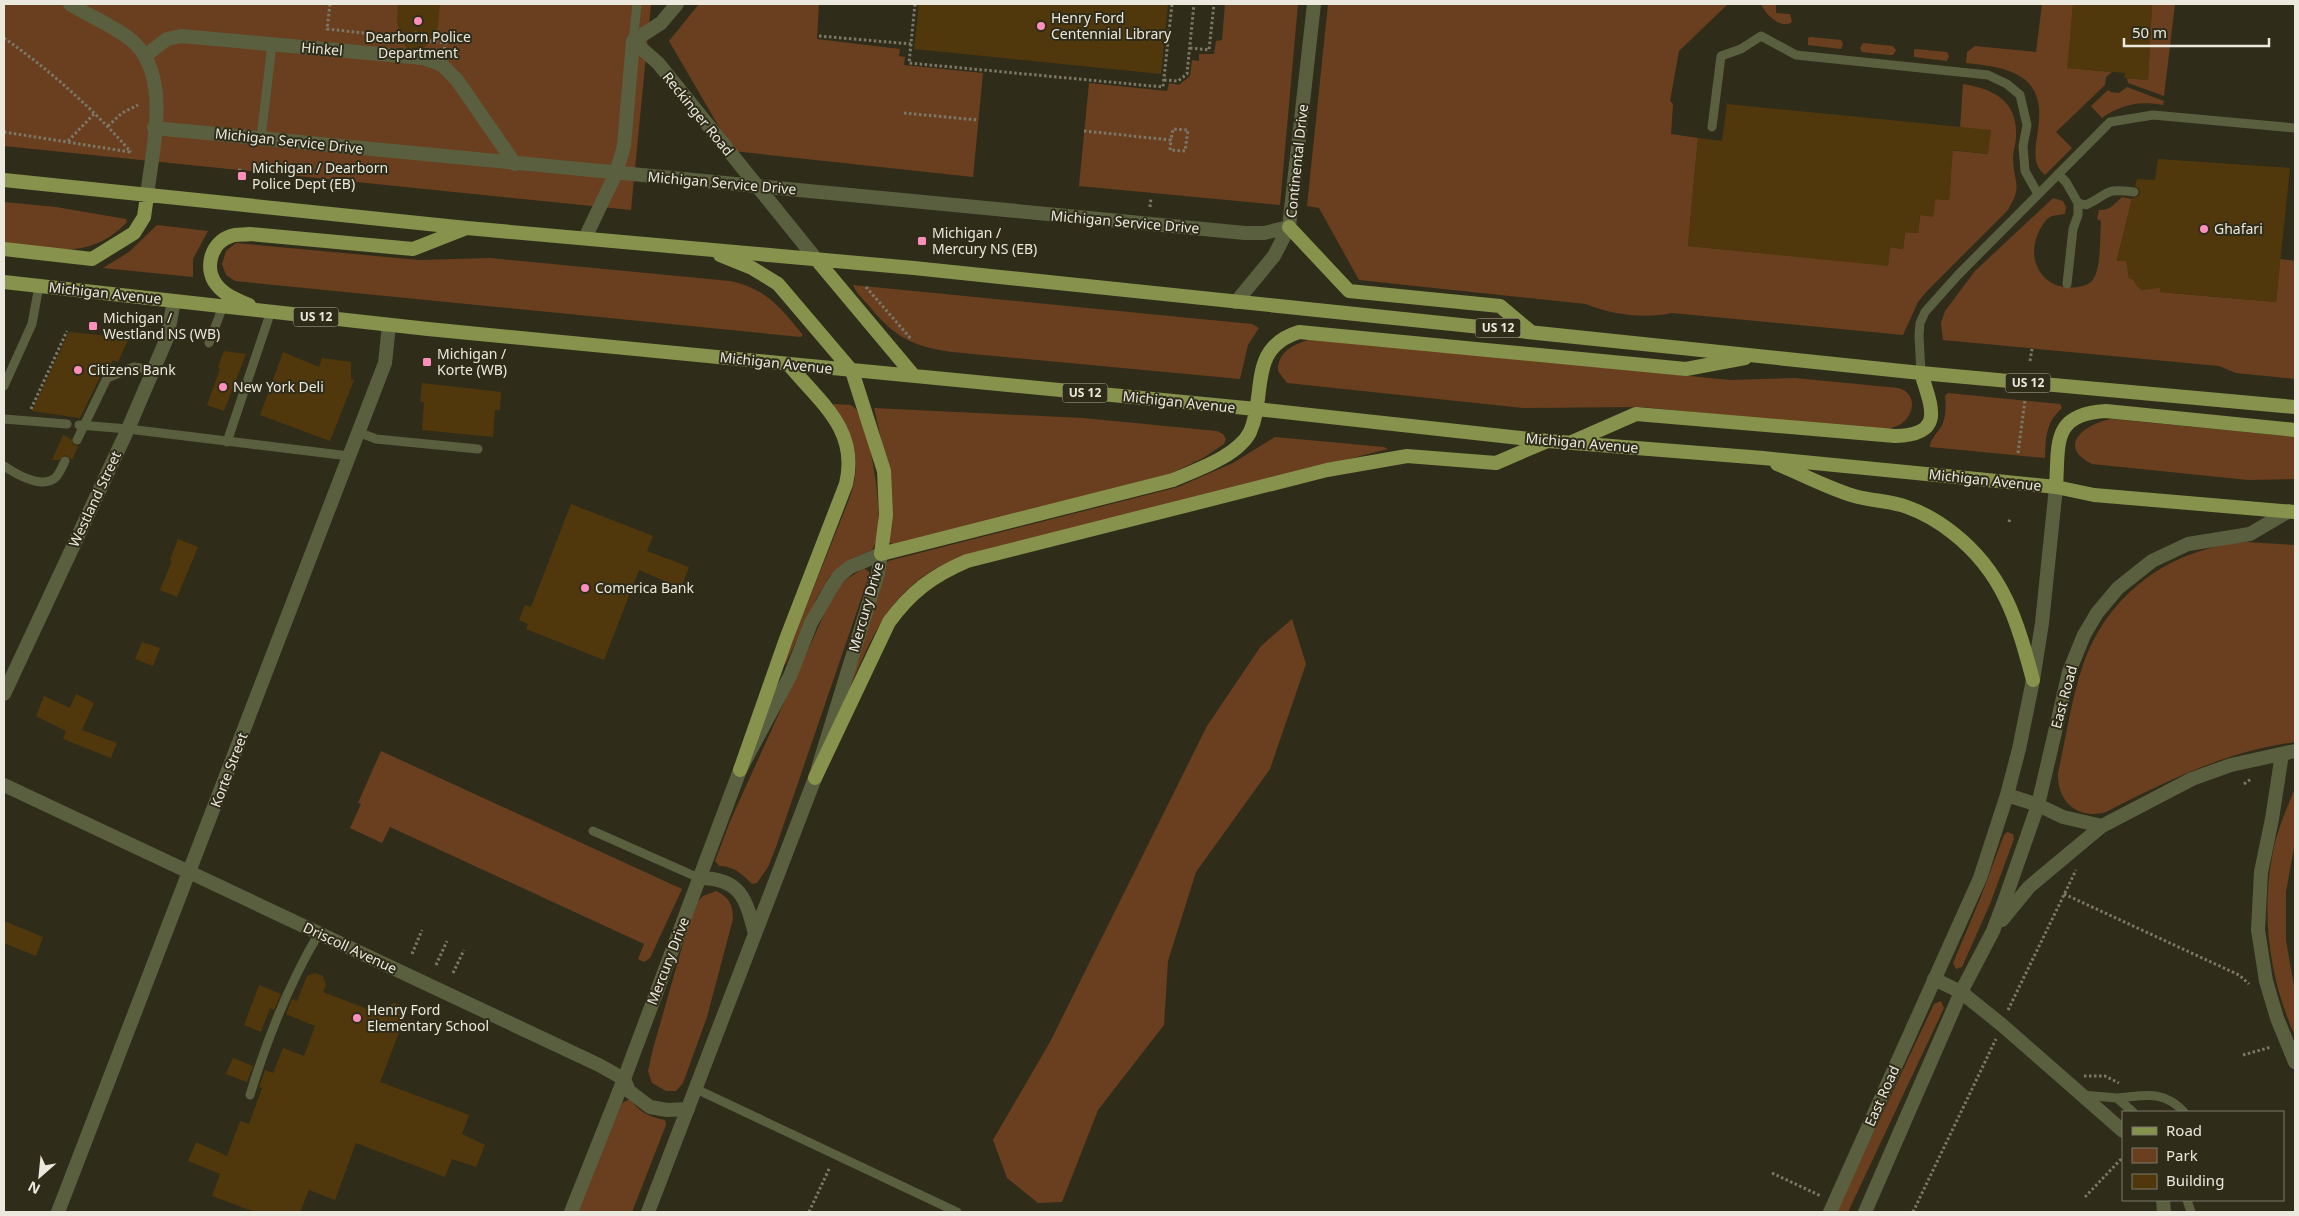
<svg xmlns="http://www.w3.org/2000/svg" width="2299" height="1216" viewBox="0 0 2299 1216" font-family="'Noto Sans',sans-serif">
<style>
.green{fill:#6a3f1f}
.building{fill:#51380c}
.lines{fill:none;stroke-linecap:round;stroke-linejoin:round}
.path{stroke:#7b7868;stroke-width:3;stroke-dasharray:2.5 2.5;stroke-linecap:butt}
.service{stroke:#5a603f;stroke-width:9}
.minor{stroke:#5a603f;stroke-width:14}
.tertiary{stroke:#5a603f;stroke-width:14}
.primary{stroke:#87934c;stroke-width:14}
.poi-dot{fill:#fe8ebc;stroke:#302c1a;stroke-width:2}
.labels{text-anchor:middle;stroke-width:4;stroke-linejoin:round;paint-order:stroke}
.shield{fill:#302c1a;stroke:#b3b0a2;stroke-width:1}
.shield-label{font-size:12px;font-weight:bold;fill:#ebe9dd}
.poi-label{font-size:14px;fill:#ebe9dd;stroke:#302c1a;text-anchor:start}
.street-label{font-size:14px;fill:#ebe9dd;stroke:#302c1a}
</style>
<rect width="100%" height="100%" fill="#302c1a"/>
<!-- green -->
<path class="green" d="M4,4H651L631,210L4,146Z
M699,4H819L817,39L900,49L899,56L905,57L904,65L983,73L973,177L733,151L669,41Z
M1225,4H1298L1280,205L1079,186L1089,83L1167,91L1169,83L1179,85L1190,76L1192,60L1199,61V54H1214L1216,41L1222,40Z
M1328,4H1728L1679,51L1670,101L1673,104L1671,134L1698,138L1688,246L1888,265L1890,247L1903,249L1905,232L1918,233L1920,215L1933,216L1935,199L1949,200L1951,176L1949,150L1988,154L1960,128L1963,84C1994,89 2018,101 2016,137C2016,144 2013,150 2013,157C2013,183 2024,185 2007,211L1927,291L1918,302L1903,335L1672,313C1646,319 1612,315 1586,304L1359,280L1319,208L1307,206Z
M1761,4H1776V13L1790,14L1792,22C1781,30 1765,14 1761,4Z
M2042,4H2073L2068,68L2112,72L2106,77L2105,85L2056,132L2072,148L2045,175C2034,165 2035,157 2036,144C2038,130 2041,115 2038,102C2032,69 1993,66 1966,63L1967,52L1975,46L2036,52Z
M2152,4H2175L2164,96L2128,83L2127,78L2148,80Z
M1811,37L1841,40L1843,44L1841,49L1808,45V38Z
M1863,43L1893,46L1896,50L1893,55H1890L1862,52L1860,48Z
M1916,49L1947,52L1949,56L1947,61L1914,57V50Z
M2127,87L2164,101L2163,105C2140,101 2122,104 2102,118L2091,106L2108,90L2111,92L2119,93Z
M2122,197L2132,199L2117,260L2127,261L2129,278L2134,280L2137,286L2142,290L2160,281V292L2276,302L2280,259L2295,261V379L2236,373L2219,366L1943,340L1941,323L1945,311L1975,271L2053,198L2063,201L2066,207L2065,214C2060,215 2054,215 2050,217C2045,220 2043,225 2040,229C2024,259 2042,292 2078,287C2084,286 2091,284 2094,278C2101,266 2100,236 2101,221L2097,219L2099,210C2110,211 2115,203 2122,197Z
M4,202L56,207L126,219L127,222C90,261 51,249 4,244Z
M157,225L208,231L193,259V277L103,268L129,252Z
M236,243L419,260L490,258L730,281C767,289 780,307 803,335L801,337L235,281L226,275L222,264L226,251Z
M853,285L1252,324L1259,328L1248,345L1240,379L952,352C914,347 894,337 870,307C864,300 856,293 853,285Z
M1312,339L1730,380L1795,378L1898,388C1918,393 1915,416 1899,425C1892,429 1884,429 1875,430L1642,407L1523,408L1287,383L1278,371C1277,352 1295,343 1312,339Z
M1948,393L2060,404L2062,408C2045,423 2046,438 2045,458L1930,447C1929,440 1940,431 1943,423C1946,414 1946,405 1945,396Z
M834,404L851,405L856,409C871,434 888,526 872,550L851,559L830,576L816,599L785,665L784,662L850,497C862,462 855,435 833,406Z
M874,408L1083,418L1217,431L1223,434L1226,439L1224,444L1203,458L1170,474L894,545L889,542L888,469Z
M2112,419L2295,437V479L2248,480L2092,464C2055,446 2086,423 2112,419Z
M1275,437L1384,447L1388,449L957,559C884,586 867,650 839,715L886,564L888,561L1178,487L1233,463Z
M2246,542L2295,545V742C2227,751 2166,781 2106,812C2078,820 2057,802 2058,773C2066,738 2071,700 2083,665C2108,593 2171,548 2246,542Z
M864,568L869,572V576L776,847L768,867L757,883L752,884C742,874 734,866 719,866L715,861L731,819L832,597L844,581Z
M1292,619L1306,664L1270,769L1196,872L1168,961L1164,1025L1098,1110L1062,1202L1038,1203L1007,1178L993,1140L1050,1042L1207,726L1261,646Z
M381,751L682,889L650,958L644,962L638,959L644,944L390,827L382,843L350,828L361,804L358,803Z
M2295,788V842L2286,892V940L2295,992V1036C2270,980 2261,917 2272,857C2276,833 2286,810 2295,788Z
M2007,832L2013,834L2014,839L1990,904L1962,967L1956,969L1953,963L1980,899L2004,835Z
M716,891C729,897 733,905 733,919L707,1017L683,1083L676,1091H666L652,1083L648,1071L653,1049L694,905L703,896Z
M1941,1001L1944,1008L1848,1212H1836L1934,1004Z
M630,1099C639,1112 649,1117 665,1120L666,1125L632,1212H577L622,1103Z"/>
<!-- building -->
<path class="building" d="M398,4H440L438,27L426,46L422,49L407,48L403,43L397,23Z
M919,4H1168L1161,74L914,49Z
M2073,4H2152L2148,80L2124,78L2125,73L2067,68Z
M1727,104L1991,130L1988,154L1953,150L1949,200L1935,199L1933,217L1920,215L1918,233L1905,232L1903,249L1890,247L1888,266L1688,246L1698,138L1722,141Z
M2158,159L2290,168L2276,302L2160,292V288L2142,290L2137,286L2134,280L2129,278L2126,261H2117L2132,198L2137,197L2140,193L2139,189L2135,186L2137,179L2155,180Z
M69,332L129,338L118,362L113,360L107,371L101,375L80,418L32,411Z
M224,351L246,354L224,411L207,405L220,369L218,367Z
M283,352L319,367L322,358L351,362V379L354,380L330,441L260,415Z
M422,383L501,392L500,410H495L493,437L422,430L424,402H420Z
M63,435L71,439L74,445L78,446L72,460L65,455L59,460H52Z
M571,504L653,536L647,551L689,567L681,588L639,570L604,660L526,629L528,624L519,620L525,605L531,607Z
M178,539L198,547L177,597L160,590L172,561L170,560Z
M142,642L160,648L153,666L135,659Z
M76,694L94,703L82,730L117,743L111,758L63,739L66,731L36,716L44,696L70,708Z
M4,921L43,937L36,956L4,943Z
M315,973L323,976L326,985L323,992L383,1015L385,1009L394,1003L402,1006L405,1017L380,1082L469,1115L462,1134L485,1145L476,1167L452,1159L445,1177L356,1143L335,1200L309,1190L300,1212H255L212,1196L220,1174L188,1161L196,1142L227,1156L240,1121L249,1124L262,1088L259,1087L265,1070L273,1073L283,1048L304,1056L315,1026L286,1014L292,999L297,1001L307,976Z
M259,985L281,994L274,1010L270,1008L261,1032L244,1025Z
M233,1058L253,1066L247,1082L226,1074Z"/>
<g class="lines">
<!-- path -->
<path class="path" d="M330,4L327,29L401,37
M915,4L909,63L1163,87L1172,4
M819,36L911,44
M4,38C50,70 94,110 131,152
M415,39L416,30
M430,41L446,43L444,50
M1190,48L1209,50L1214,4
M1164,80L1178,81L1187,74L1194,4
M904,113L978,120
M108,126L122,113L138,105
M1084,131L1171,140L1170,150L1185,151L1188,130L1173,129L1171,140
M4,132L130,152
M68,141L94,114
M239,176L240,167
M1150,207L1151,198
M866,287L912,340
M2030,361L2032,349
M31,409L67,331
M2018,453L2025,400
M2009,522L2010,518
M2244,784L2251,779
M2064,894L2239,975L2249,984
M412,954L422,930
M436,965L447,941
M453,973L464,950
M2008,1010L2076,870
M2243,1055L2271,1047
M2084,1076H2105L2119,1083
M1772,1173L1821,1196
M2085,1197L2123,1157
M809,1212L830,1167
M1913,1212L1996,1039"/>
<!-- service -->
<path class="service" d="M633,41L637,4
M1712,127L1721,56L1741,49L1761,36L1796,55L1988,75L2007,84L2020,95L2027,125L2023,146L2025,171L2038,194
M261,138L272,44
M2058,174L2066,182L2078,203V215L2073,229L2067,284
M2078,203L2086,205C2111,193 2103,188 2134,192
M209,343L223,306
M1921,373L1919,336L1920,323L1925,312L1958,275L2110,122L2153,115L2295,128
M4,386L32,324L39,286
M4,419L67,424
M79,425L128,429L349,456
M358,432L376,439L478,449
M77,440L107,378L134,367L152,370
M227,442L271,311
M4,466C16,474 41,489 55,478C59,475 62,467 65,461
M593,831L699,878
M696,1089L957,1212
M250,1095C267,1039 290,982 319,933
M2082,1095L2117,1098L2133,1112
M2117,1098C2144,1096 2163,1089 2184,1112
M2187,1200L2191,1212"/>
<!-- minor -->
<path class="minor" d="M70,4C89,16 112,25 130,39C173,73 152,149 147,196
M633,41L658,63L816,259
M633,41L661,23L677,4
M145,56L167,39L181,36L423,58L442,65L457,80L515,164
M154,128L1245,233H1264L1289,227
M585,238L616,173L624,146L633,41
M1236,302L1274,256L1289,227L1314,4
M4,694L128,429L167,338L174,301
M2282,754L2272,819L2261,872L2258,930L2266,981L2277,1018L2295,1062
M4,785L599,1065L624,1079L629,1091L650,1107L667,1110L688,1109
M2007,795L2038,805L2063,817L2102,826L2192,779L2231,765L2295,751
M2002,920L2029,887L2102,826
M1934,979L1961,992L2002,1025L2123,1131
M2163,1200L2164,1212
M58,1212L385,363L389,325
M1830,1212L1980,878L2007,795L2019,749L2033,680L2042,623L2056,487
M1865,1212L1961,992L1993,931L2004,902L2038,805L2069,672L2084,635L2097,613L2118,588L2152,561L2188,544L2250,534L2289,511"/>
<!-- tertiary -->
<path class="tertiary" d="M699,878C741,878 746,899 755,934
M571,1212L624,1079L740,770L790,676L811,623L831,588L839,576L850,567L881,554L878,573L815,778L648,1212"/>
<!-- primary -->
<path class="primary" d="M4,180L467,228L914,268L1921,373L2295,407
M1289,227L1349,291L1500,306L1530,331
M4,249L92,259L134,233L144,217L147,196
M720,255L752,268L778,284L852,371L884,471L886,515L881,554L1173,480C1196,470 1238,456 1250,432C1267,394 1247,348 1299,332L1686,369L1745,358
M816,259L914,376
M4,282L428,329L1256,409L1548,441L1763,458L1967,478L2056,487L2094,495L2295,512
M249,305C237,300 224,295 216,284C204,268 211,242 231,236C236,234 244,235 250,234L413,249L464,229
M1572,442L1636,414L1895,436C1945,435 1932,408 1921,373
M1777,464C1802,474 1833,491 1858,497C1875,501 1891,501 1907,507C1924,513 1939,522 1953,533C2004,573 2017,621 2033,680
M2056,487C2059,444 2051,414 2106,411L2295,430
M740,770L786,639L846,484C859,430 821,403 789,365
M815,778L889,622C911,592 932,576 967,561L1327,470L1407,456L1496,463L1545,442"/>
</g>
<!-- markers -->
<g class="poi-dot">
<circle cx="418" cy="21" r="5"/>
<circle cx="1041" cy="26" r="5"/>
<rect x="237" y="171" width="10" height="10" rx="2.5"/>
<circle cx="2204" cy="229" r="5"/>
<rect x="917" y="236" width="10" height="10" rx="2.5"/>
<rect x="88" y="321" width="10" height="10" rx="2.5"/>
<rect x="422" y="357" width="10" height="10" rx="2.5"/>
<circle cx="78" cy="370" r="5"/>
<circle cx="223" cy="387" r="5"/>
<circle cx="585" cy="588" r="5"/>
<circle cx="357" cy="1018" r="5"/>
</g>
<g class="labels">
<!-- shield labels -->
<g class="shield">
<rect x="293.5" y="307.5" width="45" height="19" rx="4"/>
<rect x="1475.5" y="318.5" width="45" height="19" rx="4"/>
<rect x="2005.5" y="373.5" width="45" height="19" rx="4"/>
<rect x="1062.5" y="383.5" width="45" height="19" rx="4"/>
</g>
<g class="shield-label">
<text x="316" y="321">US 12</text>
<text x="1498" y="332">US 12</text>
<text x="2028" y="387">US 12</text>
<text x="1085" y="397">US 12</text>
</g>
<!-- poi labels -->
<g class="poi-label">
<text x="1051" y="23">Henry Ford<tspan x="1051" dy="16">Centennial Library</tspan></text>
<text x="418" y="42" text-anchor="middle">Dearborn Police<tspan x="418" dy="16">Department</tspan></text>
<text x="252" y="173">Michigan / Dearborn<tspan x="252" dy="16">Police Dept (EB)</tspan></text>
<text x="2214" y="234">Ghafari</text>
<text x="932" y="238">Michigan /<tspan x="932" dy="16">Mercury NS (EB)</tspan></text>
<text x="103" y="323">Michigan /<tspan x="103" dy="16">Westland NS (WB)</tspan></text>
<text x="437" y="359">Michigan /<tspan x="437" dy="16">Korte (WB)</tspan></text>
<text x="88" y="375">Citizens Bank</text>
<text x="233" y="392">New York Deli</text>
<text x="595" y="593">Comerica Bank</text>
<text x="367" y="1015">Henry Ford<tspan x="367" dy="16">Elementary School</tspan></text>
</g>
<!-- street labels -->
<g class="street-label">
<text transform="translate(322 49) rotate(5)" y="5">Hinkel</text>
<text transform="translate(698 114) rotate(51)" y="5">Reckinger Road</text>
<text transform="translate(289 141) rotate(6)" y="5">Michigan Service Drive</text>
<text transform="translate(1297 161) rotate(-84)" y="5">Continental Drive</text>
<text transform="translate(722 183) rotate(5)" y="5">Michigan Service Drive</text>
<text transform="translate(1125 222) rotate(5)" y="5">Michigan Service Drive</text>
<text transform="translate(105 293) rotate(6)" y="5">Michigan Avenue</text>
<text transform="translate(776 363) rotate(6)" y="5">Michigan Avenue</text>
<text transform="translate(1179 402) rotate(6)" y="5">Michigan Avenue</text>
<text transform="translate(1582 443) rotate(5)" y="5">Michigan Avenue</text>
<text transform="translate(1985 480) rotate(6)" y="5">Michigan Avenue</text>
<text transform="translate(95 499) rotate(-65)" y="5">Westland Street</text>
<text transform="translate(866 607) rotate(-74)" y="5">Mercury Drive</text>
<text transform="translate(2064 697) rotate(-75)" y="5">East Road</text>
<text transform="translate(229 770) rotate(-69)" y="5">Korte Street</text>
<text transform="translate(350 948) rotate(25)" y="5">Driscoll Avenue</text>
<text transform="translate(668 961) rotate(-69)" y="5">Mercury Drive</text>
<text transform="translate(1882 1096) rotate(-66)" y="5">East Road</text>
</g>
</g>
<!-- border -->
<rect width="2299" height="1216" fill="none" stroke="#ebe9dd" stroke-width="10"/>
<!-- legend -->
<rect x="2122" y="1111" width="162" height="90" fill="#302c1a" stroke="#7b7868"/>
<rect x="2132" y="1127" width="25" height="8" fill="#87934c" stroke="#7b7868"/>
<text x="2166" y="1136" font-size="15" fill="#ebe9dd">Road</text>
<rect x="2132" y="1148" width="25" height="15" fill="#6a3f1f" stroke="#7b7868"/>
<text x="2166" y="1161" font-size="15" fill="#ebe9dd">Park</text>
<rect x="2132" y="1174" width="25" height="15" fill="#51380c" stroke="#7b7868"/>
<text x="2166" y="1186" font-size="15" fill="#ebe9dd">Building</text>
<!-- north arrow -->
<g transform="translate(40 1176) rotate(207)" stroke="#302c1a" stroke-width="4" paint-order="stroke">
<path d="M0-4L9 19L0 12L-9 19Z" fill="#ebe9dd"/>
<text y="-8" font-size="14" font-weight="bold" text-anchor="middle" fill="#ebe9dd">N</text>
</g>
<!-- scale -->
<path d="M2124 38v8h145v-8" fill="none" stroke="#ebe9dd" stroke-width="2.5"/>
<text x="2132" y="38" font-size="15" fill="#ebe9dd" stroke="#302c1a" stroke-width="4" paint-order="stroke">50 m</text>
</svg>
